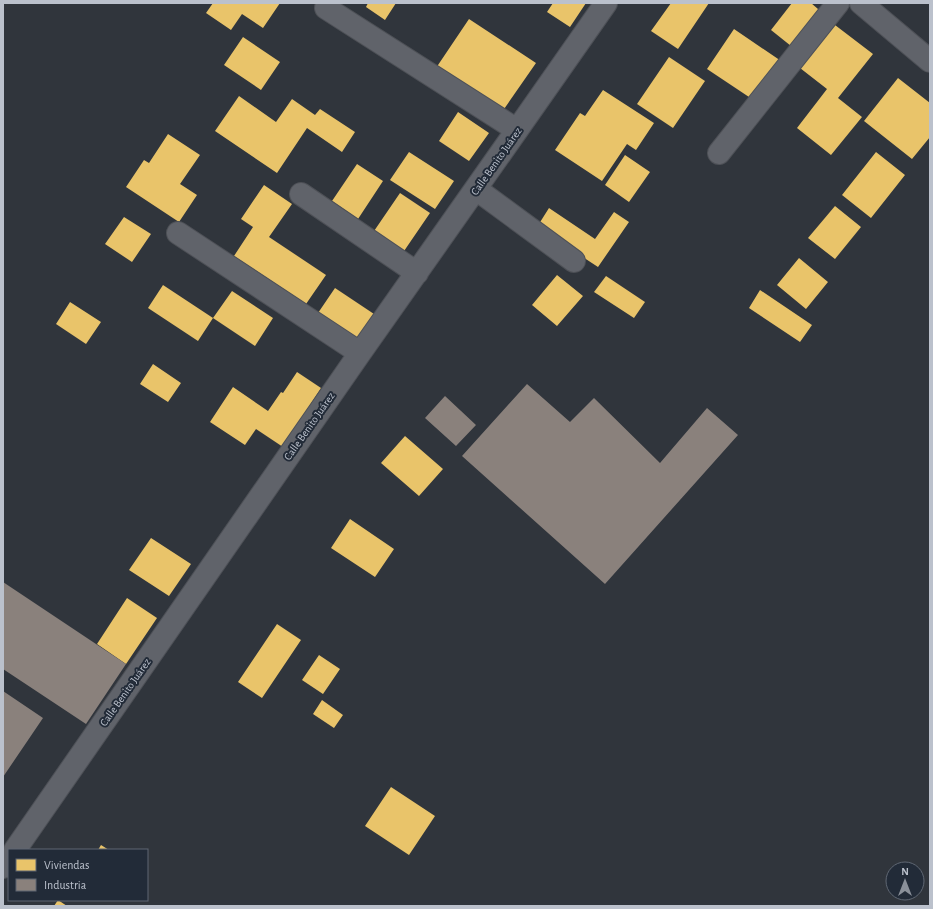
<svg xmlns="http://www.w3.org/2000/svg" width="933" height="909" viewBox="0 0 933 909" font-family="'Alegreya Sans',sans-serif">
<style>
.homes{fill:#e9c46a}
.industry{fill:#8a817c}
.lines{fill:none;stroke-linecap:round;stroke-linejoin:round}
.minor-casing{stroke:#4e5157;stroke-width:24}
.minor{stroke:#60636a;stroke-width:22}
.labels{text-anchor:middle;stroke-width:4;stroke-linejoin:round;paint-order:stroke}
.street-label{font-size:11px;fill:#bbc1cc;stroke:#222b38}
</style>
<rect width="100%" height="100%" fill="#30353c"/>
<!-- homes -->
<path class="homes" d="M213,3H280L263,28L242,14L231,30L206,13Z
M368,3H396L385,20L366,7Z
M553,3H586L570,27L547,12Z
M671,3H709L678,49L651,31Z
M792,3H811L825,15L796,50L771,30Z
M469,19L536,63L502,112L436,68Z
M835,25L873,54L838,98L862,117L831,155L797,128L827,89L800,68Z
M734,29L784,63L758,103L707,69Z
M243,37L280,62L261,90L224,65Z
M669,57L705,81L673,128L637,104Z
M898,78L930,103V137L912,159L864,121Z
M603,90L654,123L636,150L627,144L602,181L555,150L580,113L585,116Z
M239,96L276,122L292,99L315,115L320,109L355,132L342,152L307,128L277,173L215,131Z
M458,112L489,133L469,161L439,141Z
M168,134L200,155L180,184L197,195L179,222L126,187L144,160L149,163Z
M409,152L454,181L435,209L390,180Z
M876,152L905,175L871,218L842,195Z
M625,155L650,172L629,202L605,185Z
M357,164L383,181L358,219L332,201Z
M264,185L292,204L269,237L326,275L306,304L234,256L253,227L241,219Z
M400,193L430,213L402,254L372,234Z
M835,206L861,227L835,259L808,238Z
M549,208L595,239L614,212L629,222L598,267L537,227Z
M124,217L151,234L132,262L105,244Z
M799,258L828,282L806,309L777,285Z
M557,275L583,296L557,326L532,305Z
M606,276L645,302L634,318L594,292Z
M163,285L213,318L198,341L148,308Z
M335,288L374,314L357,339L318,313Z
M760,290L812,325L800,342L749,308Z
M232,291L273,318L255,346L213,318Z
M70,302L101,322L86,344L56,324Z
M153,364L181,383L168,402L140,384Z
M297,372L321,388L283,447L256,429L245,445L210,422L233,387L268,411L281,392L283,393Z
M405,436L443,469L419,496L381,463Z
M350,519L394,549L375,577L331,548Z
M151,538L191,564L169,596L129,570Z
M127,598L157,618L126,664L97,644Z
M277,624L301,640L262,698L238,682Z
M319,655L340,669L323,694L302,680Z
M322,700L343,715L334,728L313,714Z
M391,787L435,816L409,855L365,826Z
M101,845L109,850H98Z
M58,900L67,906H54Z"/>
<!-- industry -->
<path class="industry" d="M527,384L570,422L594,398L660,463L707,408L738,435L605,584L462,456Z
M445,396L476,425L456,446L425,418Z
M3,582L126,664L86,724L3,669Z
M3,691L43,718L3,777Z"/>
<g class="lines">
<defs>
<path id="minor" d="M861,3L930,61
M326,8L517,130
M719,153L838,3
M476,189L574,261
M301,194L417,273
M178,233L360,353
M15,850L360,353L517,130L606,3
M3,867L9,859"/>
</defs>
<!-- minor casing -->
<use href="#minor" class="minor-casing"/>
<!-- minor -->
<use href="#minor" class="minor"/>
</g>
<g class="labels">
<!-- street labels -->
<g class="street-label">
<text transform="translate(496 161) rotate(-55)" y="4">Calle Benito Juárez</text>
<text transform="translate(309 426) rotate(-55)" y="4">Calle Benito Juárez</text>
<text transform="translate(125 692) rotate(-55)" y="4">Calle Benito Juárez</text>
</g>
</g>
<!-- border -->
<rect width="933" height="909" fill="none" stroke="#bbc1cc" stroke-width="8"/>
<!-- legend -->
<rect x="8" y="849" width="140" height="52" fill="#222b38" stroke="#5f6773"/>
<rect x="16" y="859" width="20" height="12" fill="#e9c46a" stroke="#5f6773"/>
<text x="44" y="869" font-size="12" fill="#bbc1cc">Viviendas</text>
<rect x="16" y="879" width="20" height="12" fill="#8a817c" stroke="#5f6773"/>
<text x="44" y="889" font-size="12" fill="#bbc1cc">Industria</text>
<!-- north arrow -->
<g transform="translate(905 881)"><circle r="19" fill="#222b38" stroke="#5f6773"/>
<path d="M0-3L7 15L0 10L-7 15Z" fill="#8a909a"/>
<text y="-6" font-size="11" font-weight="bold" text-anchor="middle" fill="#bbc1cc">N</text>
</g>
</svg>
